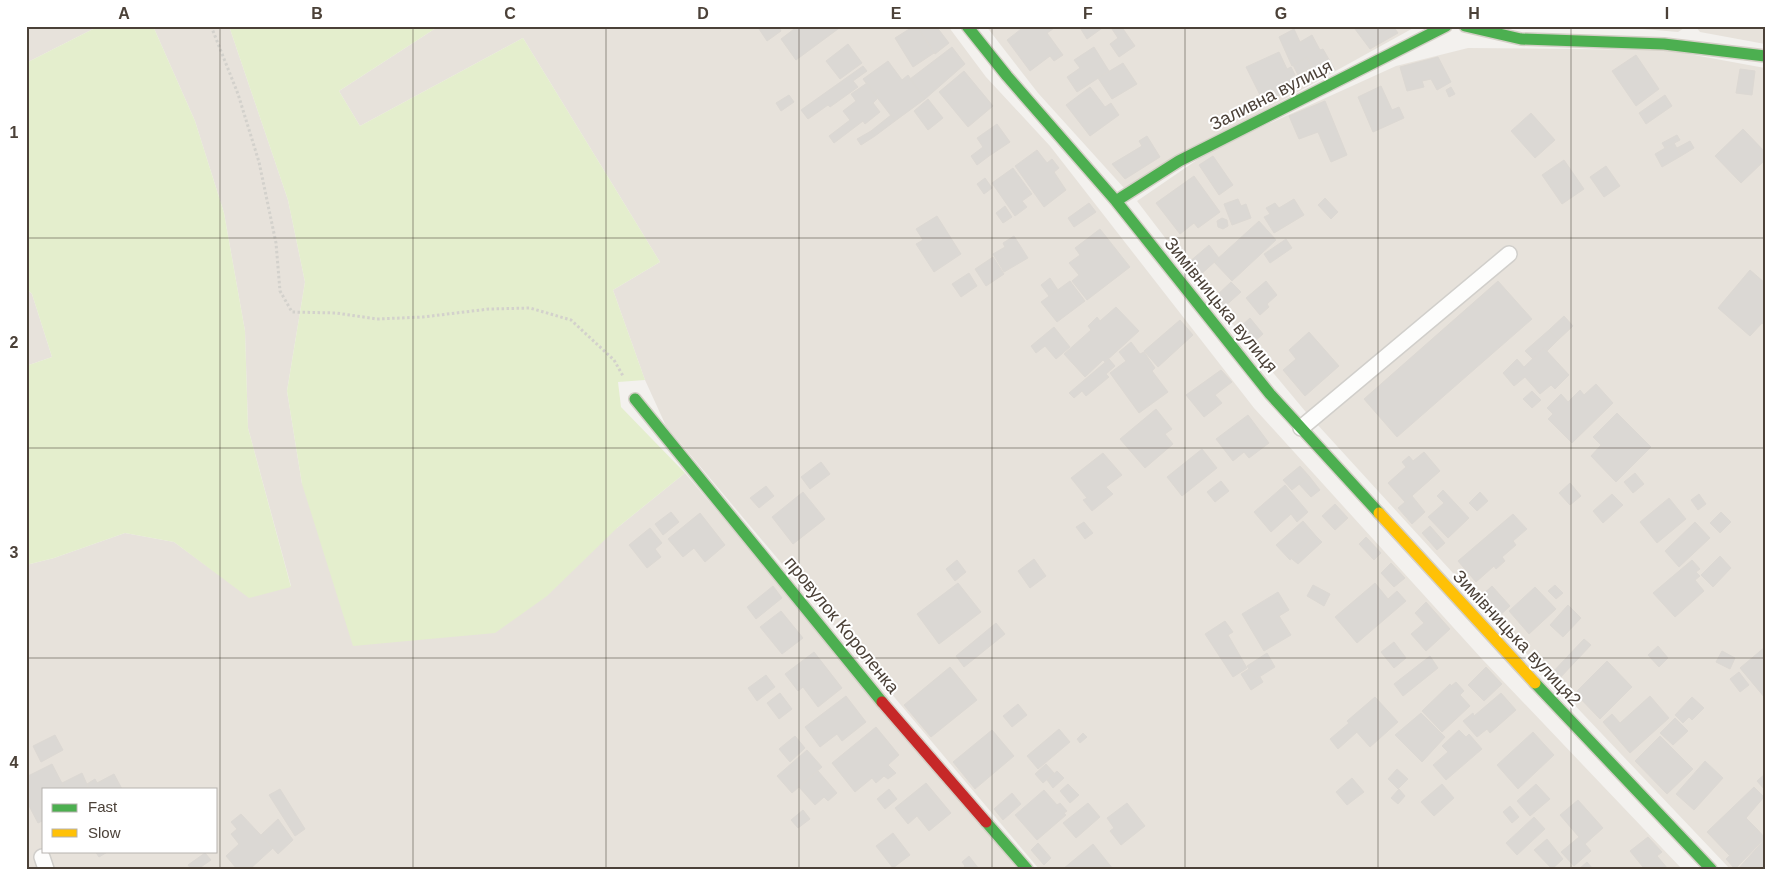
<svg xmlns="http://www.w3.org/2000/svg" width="1791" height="895" viewBox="0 0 1791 895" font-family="Helvetica,sans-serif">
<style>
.residential{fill:#e7e2db;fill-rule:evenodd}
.green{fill:#e4eecd}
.building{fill:#dbd8d4;stroke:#dcd8d3}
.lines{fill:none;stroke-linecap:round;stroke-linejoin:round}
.lane-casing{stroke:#d1cfcb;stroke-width:18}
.fast-casing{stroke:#d4cfc6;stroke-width:14}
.slow-casing{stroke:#d4cfc6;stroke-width:14}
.jam-casing{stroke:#d4cfc6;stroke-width:14}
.path{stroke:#d3d1cc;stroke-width:3;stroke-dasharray:2.5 2.5;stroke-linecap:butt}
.lane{stroke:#fdfdfc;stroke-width:15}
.fast{stroke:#4caf50;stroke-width:11}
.slow{stroke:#ffc107;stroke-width:11}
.jam{stroke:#c62828;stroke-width:11}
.grid{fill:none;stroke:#4b4138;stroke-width:1;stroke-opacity:0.55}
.labels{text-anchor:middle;stroke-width:4;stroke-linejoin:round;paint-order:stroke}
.street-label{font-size:18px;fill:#4b4138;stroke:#fff}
.neatline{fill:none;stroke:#4b4138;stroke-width:2}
.grid-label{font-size:16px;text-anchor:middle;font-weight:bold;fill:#4b4138}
</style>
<rect width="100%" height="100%" fill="#f3f1ee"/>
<!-- residential -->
<path class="residential" d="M26,26H99L26,63Z
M153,26H229L288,200L305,282L287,391L302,484L617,528L685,473L1020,869H26V565L54,558L125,533L174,542L249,597L291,586L248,428L245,331L224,213L195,121ZM44,789H216V851H44Z
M439,26H948L986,77L1050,146L1254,408L1482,659L1682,869H1039L666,426L645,380L613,290L660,262L523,38L360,126L339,91Z
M986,26H1417L1124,188L1038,93Z
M1608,26H1687L1678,32Z
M1695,26H1765V44L1700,32Z
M1468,48L1667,50L1765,68V869H1730L1547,676L1305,411L1211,298L1137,201L1213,149L1396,66Z
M26,288L32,294L52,357L26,366Z"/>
<!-- green -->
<path class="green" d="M99,26H153L195,121L224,213L245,331L248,428L291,587L249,598L174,542L125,533L54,558L26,565V366L52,357L32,294L26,288V63Z
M229,26H439L339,91L360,126L523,38L660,262L613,290L645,380L618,382L621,407L685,473L617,528L547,596L495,633L353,646L302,484L287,391L305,282L288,200Z"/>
<!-- building -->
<path class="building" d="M757,26H778L781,31L767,41Z
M798,26H842L796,60L781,39Z
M914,26H917L934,53L913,67L895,38Z
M917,26H936L949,43L935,54Z
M1025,26H1057L1047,33L1063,55L1054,61L1050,56L1030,71L1007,40Z
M1079,26H1105L1087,39Z
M1116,26H1121L1135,46L1119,57L1110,44L1118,38L1112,29Z
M1359,26H1393L1398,33L1370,49L1355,29Z
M1294,29L1300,42L1312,35L1320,50L1323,49L1335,70L1319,79L1307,57L1292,66L1279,37Z
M848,44L862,63L840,79L826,61Z
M952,47L965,64L925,99L910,79Z
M1094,47L1109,71L1077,92L1067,77L1080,68L1074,60Z
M1279,52L1287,69L1291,67L1295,75L1291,77L1295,88L1264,103L1246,67Z
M1636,55L1659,89L1636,106L1612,71Z
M1307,57L1312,67L1298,75L1293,65Z
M1438,57L1451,82L1437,90L1431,79L1422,81L1424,87L1407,91L1400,67Z
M888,61L902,80L908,75L925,99L895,121L863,79Z
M1123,63L1137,84L1112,99L1098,78Z
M863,66L867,71L853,81L858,87L830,107L828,105L808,119L801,110Z
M1740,69L1755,71L1752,95L1736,93Z
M964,71L993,106L968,127L939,92Z
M867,83L878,98L873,103L880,112L865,124L863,121L834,143L829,136L850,120L843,111L856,101L851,94Z
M1381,86L1392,110L1399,107L1404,118L1373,132L1358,97Z
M1090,87L1105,107L1111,103L1119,115L1090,136L1066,105Z
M1451,87L1455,94L1449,97L1446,90Z
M789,95L794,102L781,111L776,103Z
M1665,95L1672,106L1646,124L1639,113Z
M928,99L943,118L928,130L914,111Z
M1325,101L1347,155L1331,162L1318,132L1299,139L1289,116Z
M1531,113L1555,140L1535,158L1511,131Z
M891,115L895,121L875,136L871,131Z
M997,124L1010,142L989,156L977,138Z
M1743,129L1765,152V160L1741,183L1715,156Z
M871,131L875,136L861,145L857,139Z
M1677,135L1680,140L1665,148L1662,143Z
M1147,136L1160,157L1125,179L1112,164L1142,146L1139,141Z
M1690,141L1694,148L1681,156L1677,148Z
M1674,143L1681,156L1662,167L1655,154Z
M983,147L989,156L977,165L971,156Z
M1037,150L1047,163L1052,159L1059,168L1054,172L1066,190L1044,207L1015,166Z
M1213,156L1233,185L1219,195L1199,165Z
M1564,160L1584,189L1562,204L1542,175Z
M1606,166L1620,186L1604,197L1590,177Z
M1013,168L1032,194L1022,201L1027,207L1015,216L992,183Z
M1194,176L1220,212L1198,228L1194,223L1180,234L1156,203Z
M985,178L992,188L984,194L977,184Z
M1325,198L1338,212L1331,219L1318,205Z
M1238,199L1241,206L1246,204L1251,218L1232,225L1224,204Z
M1294,199L1304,215L1274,233L1264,217L1270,214L1266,208L1275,203L1279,208Z
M1089,203L1096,212L1074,227L1068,218Z
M1005,206L1012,217L1003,223L996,213Z
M937,216L961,254L934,272L916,244L923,240L916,229Z
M1222,218L1227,220L1228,226L1223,229L1218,227L1217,221Z
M1259,221L1276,240L1232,281L1214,262Z
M1100,229L1130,267L1087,300L1072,281L1079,275L1069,263L1080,255L1075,248Z
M1014,236L1028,258L1004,272L993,254L1005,247L1003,243Z
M1286,239L1292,248L1270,263L1264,254Z
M1209,245L1219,258L1199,276L1188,263Z
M993,257L1004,274L986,286L975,269Z
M1750,270L1765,283V325L1762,323L1750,336L1718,308Z
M969,273L977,286L961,297L952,284Z
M1050,278L1058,290L1049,296L1041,285Z
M1070,281L1085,301L1057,322L1041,302Z
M1266,281L1277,295L1267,304L1269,307L1260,315L1246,298Z
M1498,281L1532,319L1397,437L1364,399Z
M1231,282L1241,292L1224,307L1215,297Z
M1116,307L1139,331L1105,362L1103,360L1085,377L1064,354L1091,330L1088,326L1097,317L1100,321Z
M1564,316L1573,326L1558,340L1549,330Z
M1250,318L1263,334L1254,342L1240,327Z
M1180,320L1193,335L1158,367L1144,351Z
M1054,327L1070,347L1056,359L1045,346L1036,353L1031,346Z
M1549,330L1558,340L1547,351L1544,348L1533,359L1525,351Z
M1309,332L1339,366L1305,396L1283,370L1296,359L1289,350Z
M1131,342L1140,354L1144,352L1155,368L1152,371L1168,392L1139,413L1110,373L1126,361L1119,352Z
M1544,348L1569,375L1555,389L1551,385L1540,394L1525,377L1514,386L1503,373L1517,359L1524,367Z
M1109,359L1115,366L1106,374L1109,377L1086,396L1082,391L1074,398L1069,393Z
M1221,370L1232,382L1215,395L1222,403L1204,417L1186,395Z
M1596,384L1613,403L1572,443L1548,419L1553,414L1547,408L1561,394L1568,402L1580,390L1584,395Z
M1532,391L1541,400L1532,408L1523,399Z
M1156,409L1172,429L1165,434L1173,444L1145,468L1120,439Z
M1617,413L1651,447L1616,482L1591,456L1601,445L1593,437Z
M1248,415L1269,443L1249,458L1244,452L1233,461L1216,439Z
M1202,449L1217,468L1182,496L1167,477Z
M1424,452L1440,471L1405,502L1388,483L1406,467L1402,462L1409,456L1413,461Z
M1103,453L1122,475L1106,487L1113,494L1092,511L1083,500L1087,498L1071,478Z
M821,462L830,474L810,489L801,477Z
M1300,466L1309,476L1292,490L1283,480Z
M1635,473L1644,484L1633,493L1624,482Z
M1309,476L1320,490L1311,497L1299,484Z
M1221,481L1229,491L1215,502L1207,492Z
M1570,483L1581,496L1570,505L1559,493Z
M1285,485L1308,512L1297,522L1291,514L1271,532L1254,512Z
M766,486L774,496L759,508L750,498Z
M1443,490L1469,518L1448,538L1428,517L1444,503L1437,496Z
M803,492L825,519L793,544L772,517Z
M1480,492L1488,501L1477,511L1469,503Z
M1612,494L1623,505L1603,523L1593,511Z
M1699,494L1706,504L1698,510L1691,500Z
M1412,496L1425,512L1412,524L1398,508Z
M1669,498L1686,519L1657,543L1640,522Z
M1335,504L1348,518L1335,530L1322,516Z
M671,512L679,522L663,535L655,524Z
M1721,512L1731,522L1720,533L1710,523Z
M700,513L725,545L705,562L694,548L683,557L668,539Z
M1513,514L1527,529L1513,541L1516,545L1502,557L1505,561L1496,569L1494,566L1476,582L1458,561Z
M1303,521L1316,536L1290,560L1276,545Z
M1084,522L1093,533L1085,539L1076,527Z
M1695,522L1710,538L1679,567L1665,551Z
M1430,526L1445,543L1437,550L1422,533Z
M650,528L662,543L655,549L661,557L647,568L629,545Z
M1316,536L1322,542L1298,564L1292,559Z
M1366,537L1381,553L1374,560L1359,544Z
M1720,556L1731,568L1713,587L1701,575Z
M1034,559L1046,576L1030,588L1018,571Z
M957,560L966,572L955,581L946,569Z
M1692,560L1700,569L1696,572L1700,576L1695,580L1704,591L1675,617L1653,593Z
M1391,563L1405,578L1394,587L1381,573Z
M958,583L981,612L939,644L917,614Z
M1375,583L1388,599L1397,591L1406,601L1357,643L1335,617Z
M1313,585L1330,594L1324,606L1307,596Z
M1555,585L1563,593L1556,599L1548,591Z
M773,586L782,598L756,619L747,607Z
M1492,586L1510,606L1497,618L1479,598Z
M1535,587L1556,609L1529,634L1509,611Z
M1278,592L1289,610L1279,616L1291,635L1264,651L1242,614Z
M1426,602L1450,629L1426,651L1411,634L1424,623L1415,613Z
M1568,605L1581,618L1563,637L1550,625Z
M781,611L803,638L782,654L760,627Z
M1225,621L1233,632L1228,635L1247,668L1233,677L1205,634Z
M996,623L1005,634L964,667L956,656Z
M1584,639L1591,645L1557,681L1551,674Z
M1394,642L1406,658L1394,668L1381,652Z
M1658,646L1668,658L1659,667L1648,655Z
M1765,647V698L1740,668Z
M1722,651L1735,658L1730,669L1716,662Z
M814,652L842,688L818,707L803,687L798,691L785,674Z
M1267,653L1275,667L1256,679L1247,666Z
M1430,656L1438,668L1403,696L1394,684Z
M1607,661L1632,687L1600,719L1575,693Z
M950,667L977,700L931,737L904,705Z
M1486,667L1502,684L1484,701L1468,685Z
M1249,669L1256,679L1260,677L1263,682L1251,690L1241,674Z
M1739,672L1749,685L1740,692L1730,679Z
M766,675L775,687L757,701L748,688Z
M1456,682L1464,691L1460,695L1470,706L1442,732L1422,711L1450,684L1451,686Z
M780,693L792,709L779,719L767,703Z
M1501,693L1516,710L1490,733L1487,729L1477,737L1463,721L1473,713L1474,716Z
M846,696L866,722L842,741L837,734L820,747L805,727Z
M1650,696L1669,718L1630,753L1603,722L1612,714L1620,723Z
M1375,697L1398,722L1370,747L1347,721Z
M1692,697L1704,708L1692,720L1689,717L1683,723L1675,715Z
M1018,704L1027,715L1012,727L1003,716Z
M1421,713L1445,737L1422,762L1395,735Z
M1675,718L1688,731L1673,745L1660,733Z
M1349,723L1357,732L1338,749L1330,739Z
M876,727L899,755L888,765L896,773L888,779L884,776L876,783L872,778L855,792L832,763Z
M1059,729L1070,742L1038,769L1027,756Z
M992,730L1014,756L975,789L953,762Z
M1459,730L1466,737L1469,734L1482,749L1446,780L1433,765L1448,752L1442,746Z
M1533,732L1554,755L1518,789L1497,765Z
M1083,733L1087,737L1080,743L1077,739Z
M55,735L63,750L41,762L33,746Z
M795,736L805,748L790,762L779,749Z
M1660,736L1693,769L1667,794L1635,761Z
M807,750L822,767L792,793L777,776Z
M1705,761L1723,778L1694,810L1676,794Z
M52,764L65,789H44V820L38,823L26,800V777Z
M1046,764L1054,773L1043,783L1035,774Z
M1397,769L1408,779L1398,789L1388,779Z
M818,771L837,793L828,801L824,797L815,805L799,787Z
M1057,771L1064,778L1053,788L1047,780Z
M82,773L89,789H65L62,783Z
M114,774L122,789H89L87,784L95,779L97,783Z
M1765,774V790L1757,781Z
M1352,778L1364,792L1347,805L1336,792Z
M926,783L951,813L929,831L917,816L908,824L895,808Z
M1068,784L1079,795L1070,803L1060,791Z
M1442,784L1454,798L1434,816L1421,802Z
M1536,784L1550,799L1530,816L1517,801Z
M1754,787L1764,797L1746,818L1757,829L1730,856L1707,832Z
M280,789L305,829L295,836L269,795Z
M889,789L897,799L885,809L877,799Z
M1399,789L1405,796L1398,804L1391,798Z
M1044,790L1057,805L1060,803L1067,811L1064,813L1066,815L1037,840L1015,815Z
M1012,793L1021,804L1003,820L994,809Z
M1578,800L1603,828L1585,844L1560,815Z
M1088,803L1100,817L1076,838L1063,823Z
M1127,803L1145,826L1121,845L1110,831L1114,828L1107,818Z
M1510,806L1519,817L1512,823L1503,812Z
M803,810L810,819L798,828L791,820Z
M241,814L273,848L250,869H237L226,856L239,844L231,834L237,829L231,822Z
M1534,817L1545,829L1517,855L1506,843Z
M278,819L293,840L278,854L261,835Z
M1757,829L1765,838L1735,869L1726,859Z
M893,833L910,855L893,868L876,846Z
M1579,837L1591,851L1574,866L1561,852Z
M1648,837L1662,852L1643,867L1630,851Z
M1547,839L1563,859L1552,869L1534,850Z
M1765,839V869H1738Z
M1038,843L1051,858L1044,865L1031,850Z
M1093,844L1113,869H1063Z
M95,851H109L99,857Z
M205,853L211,860L198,869H191L188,865Z
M969,856L979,869H962L965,866L962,862Z
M1657,856L1668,869H1641L1643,867Z
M1587,862L1593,869H1579Z"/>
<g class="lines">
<defs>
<path id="lane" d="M1301,428L1509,254
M42,857L46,869"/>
<path id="fast" d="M967,26L1007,76L1116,201L1270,394L1379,513
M1465,26L1521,39L1664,44L1765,56
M1116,201L1179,161L1446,26
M635,399L882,702
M1535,683L1711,869
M986,822L1027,869"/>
<path id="slow" d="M1379,513L1535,683"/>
<path id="jam" d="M882,702L986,822"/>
</defs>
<!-- lane casing -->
<use href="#lane" class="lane-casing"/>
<!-- fast casing -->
<use href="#fast" class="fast-casing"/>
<!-- slow casing -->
<use href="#slow" class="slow-casing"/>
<!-- jam casing -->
<use href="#jam" class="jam-casing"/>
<!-- path -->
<path class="path" d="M211,26L238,94L259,162L276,243L280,291L292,312L336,313L377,319L423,317L489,309L530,308L571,320L614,360L623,376"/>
<!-- lane -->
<use href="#lane" class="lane"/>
<!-- fast -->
<use href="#fast" class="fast"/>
<!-- slow -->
<use href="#slow" class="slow"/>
<!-- jam -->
<use href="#jam" class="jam"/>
</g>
<!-- grid -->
<path class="grid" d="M220,26V869M413,26V869M606,26V869M799,26V869M992,26V869M1185,26V869M1378,26V869M1571,26V869M26,238H1765M26,448H1765M26,658H1765"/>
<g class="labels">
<!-- street labels -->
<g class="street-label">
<text transform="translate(1271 95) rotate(-27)" y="6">Заливна вулиця</text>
<text transform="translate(1221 305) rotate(51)" y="6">Зимівницька вулиця</text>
<text transform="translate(842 625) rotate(51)" y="6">провулок Короленка</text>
<text transform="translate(1517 638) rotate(47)" y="6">Зимівницька вулиця2</text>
</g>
</g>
<!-- border -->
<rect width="1791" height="895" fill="none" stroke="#ffffff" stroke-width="55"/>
<!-- legend -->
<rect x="42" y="788" width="175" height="65" fill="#ffffff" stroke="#b7b3af"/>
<rect x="52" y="804" width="25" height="8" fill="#4caf50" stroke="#b7b3af"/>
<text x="88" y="812" font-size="15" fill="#4b4138">Fast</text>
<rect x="52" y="829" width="25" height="8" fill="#ffc107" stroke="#b7b3af"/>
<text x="88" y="838" font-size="15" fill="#4b4138">Slow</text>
<rect x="28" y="28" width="1736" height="840" class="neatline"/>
<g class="grid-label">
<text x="124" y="19">A</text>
<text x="317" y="19">B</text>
<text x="510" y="19">C</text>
<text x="703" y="19">D</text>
<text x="896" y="19">E</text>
<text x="1088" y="19">F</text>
<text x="1281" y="19">G</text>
<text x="1474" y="19">H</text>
<text x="1667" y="19">I</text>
<text x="14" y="138">1</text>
<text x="14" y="348">2</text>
<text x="14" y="558">3</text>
<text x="14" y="768">4</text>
</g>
</svg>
